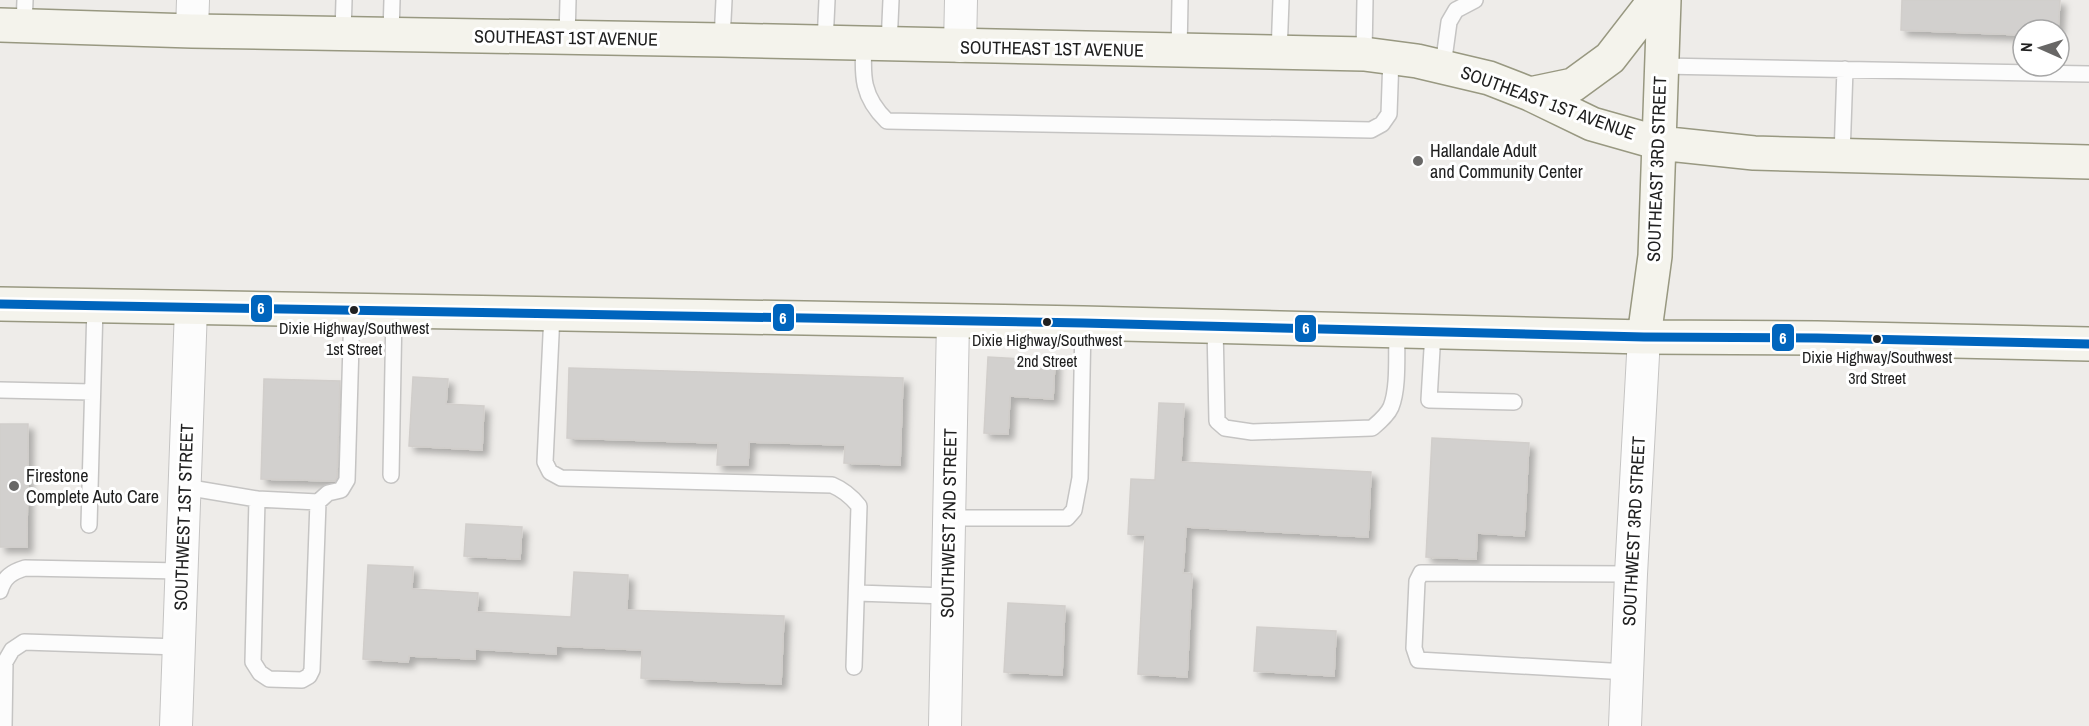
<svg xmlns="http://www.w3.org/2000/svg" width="2089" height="726" viewBox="0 0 2089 726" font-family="'Archivo Narrow',sans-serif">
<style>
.building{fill:#d2d0ce;stroke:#d1cecb;stroke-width:1.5;filter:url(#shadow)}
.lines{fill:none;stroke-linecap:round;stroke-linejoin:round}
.lane-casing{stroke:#c5c4c3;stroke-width:18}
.street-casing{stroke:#c5c4c3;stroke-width:34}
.secondary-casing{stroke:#989881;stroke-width:36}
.lane{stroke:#fcfcfc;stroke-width:15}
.street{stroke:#fcfcfc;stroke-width:32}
.secondary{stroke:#f4f3ec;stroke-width:33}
.bus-1-casing{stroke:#fff;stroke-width:14}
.bus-1{stroke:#0065bd;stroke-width:9}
.poi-dot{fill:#686766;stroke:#fff;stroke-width:2}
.bus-dot{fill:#202020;stroke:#fff;stroke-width:2}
.labels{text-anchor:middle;stroke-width:6;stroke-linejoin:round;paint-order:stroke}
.bus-label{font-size:16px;fill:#202020;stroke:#fff}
.street-label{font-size:18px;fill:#202020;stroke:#fff}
.poi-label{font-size:18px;fill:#202020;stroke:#fff;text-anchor:start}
.line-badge{stroke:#fff;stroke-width:2}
.badge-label{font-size:16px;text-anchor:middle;font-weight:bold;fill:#fff}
</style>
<defs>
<filter id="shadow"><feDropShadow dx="5.5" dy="5.5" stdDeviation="3" flood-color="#0004"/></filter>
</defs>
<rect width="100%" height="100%" fill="#eeece9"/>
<!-- building -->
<path class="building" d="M1902,0H2060L2058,30H2023V35L1901,30Z
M988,357L1055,361L1053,399L1010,396L1008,434L984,433Z
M569,368L903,378L900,465L844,463L845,445L749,442L748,465H717L718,443L567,438Z
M413,377L448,379L446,404L484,406L482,450L409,446Z
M264,379L340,381L337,477L335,481L261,479Z
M1159,403L1184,404L1181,462L1371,472L1368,537L1186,527L1183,573L1192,574L1187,677L1138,674L1145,535L1128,534L1131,479L1155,480Z
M0,424H28L27,547H0Z
M1432,438L1529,443L1524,536L1477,533L1476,559L1426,557Z
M466,524L522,527L520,559L464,556Z
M368,565L413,567L412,589L478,593L477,612L571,617L574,572L628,575L627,610L784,616L781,684L641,678L642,650L556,646V654L475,649V659L409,656L408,662L363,659Z
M1008,603L1065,606L1062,675L1004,672Z
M1257,627L1336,631L1334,676L1254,671Z"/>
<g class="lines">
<defs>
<path id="lane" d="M24,26L25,0
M343,33L344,0
M391,34L392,0
M567,38L568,0
M722,40L724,0
M825,43L827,0
M864,44C862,76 862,97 887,121L1371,130L1382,124L1389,114L1391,57
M889,45L891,0
M1179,52L1180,0
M1279,54L1281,0
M1364,54L1365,0
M1443,66L1449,22L1456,10L1475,0
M1662,66L2089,74
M1842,156L1845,69
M552,314L545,462L550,472L561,478L832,485C844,490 851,496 859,506L854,667
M1215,326L1217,421L1225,428L1252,432L1372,428C1379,422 1387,416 1391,407C1399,387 1396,353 1397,331
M1433,332L1429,400L1514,402
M0,390L92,392
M391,475L394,311
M185,487L257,499L253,662L260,673L269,679L302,680L309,676L312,670L318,502L257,499
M318,502L328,493L341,490L347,480L352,310
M949,518H1067L1074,510L1080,478L1083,323
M89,525L95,306
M0,591C4,577 12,572 25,568L181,571
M857,593L947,596
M1627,672L1418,660L1414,648L1417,581L1421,573L1631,574
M4,726L5,662L12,650L24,642L179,647"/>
<path id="street" d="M192,31L193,0
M960,46L961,0
M176,726L191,308
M945,726L953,321
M1625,726L1631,574L1644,337"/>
<path id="secondary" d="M0,25L192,31L722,40L1364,54L1417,61L1489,78L1530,94L1592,124L1659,143L1754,153L2089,162
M1530,94L1573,85L1610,58L1655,0
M0,304L1083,323L1644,337L1817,338L2089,344
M1644,337L1655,256L1664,0"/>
</defs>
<!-- lane casing -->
<use href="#lane" class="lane-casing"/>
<!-- street casing -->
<use href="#street" class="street-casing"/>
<!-- secondary casing -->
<use href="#secondary" class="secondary-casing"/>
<!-- lane -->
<use href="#lane" class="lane"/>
<!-- street -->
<use href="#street" class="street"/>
<!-- secondary -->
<use href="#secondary" class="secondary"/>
<defs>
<path id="bus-1" d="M0,304L1083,323L1644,337L1817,338L2089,344"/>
</defs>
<!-- bus-1 casing -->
<use href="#bus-1" class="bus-1-casing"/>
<!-- bus-1 -->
<use href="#bus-1" class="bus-1"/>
</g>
<!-- markers -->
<g class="poi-dot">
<circle cx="1418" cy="161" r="6"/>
<circle cx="14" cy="486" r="6"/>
</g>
<g class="bus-dot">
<circle cx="354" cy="310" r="5"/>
<circle cx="1047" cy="322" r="5"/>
<circle cx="1877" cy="339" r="5"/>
</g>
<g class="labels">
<!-- bus labels -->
<g class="bus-label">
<text x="354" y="334">Dixie Highway/Southwest<tspan x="354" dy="21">1st Street</tspan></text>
<text x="1047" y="346">Dixie Highway/Southwest<tspan x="1047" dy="21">2nd Street</tspan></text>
<text x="1877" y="363">Dixie Highway/Southwest<tspan x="1877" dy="21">3rd Street</tspan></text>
</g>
<!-- street labels -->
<g class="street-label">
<text transform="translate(566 38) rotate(1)" y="6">SOUTHEAST 1ST AVENUE</text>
<text transform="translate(1052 49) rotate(1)" y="6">SOUTHEAST 1ST AVENUE</text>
<text transform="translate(1548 103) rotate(20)" y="6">SOUTHEAST 1ST AVENUE</text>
<text transform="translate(1657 169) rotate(-88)" y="6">SOUTHEAST 3RD STREET</text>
<text transform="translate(184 517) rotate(-88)" y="6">SOUTHWEST 1ST STREET</text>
<text transform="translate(949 523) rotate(-89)" y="6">SOUTHWEST 2ND STREET</text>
<text transform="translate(1634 531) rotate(-87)" y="6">SOUTHWEST 3RD STREET</text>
</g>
<!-- poi labels -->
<g class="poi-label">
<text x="1430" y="157">Hallandale Adult<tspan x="1430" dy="21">and Community Center</tspan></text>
<text x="26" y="482">Firestone<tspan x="26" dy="21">Complete Auto Care</tspan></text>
</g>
</g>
<g class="line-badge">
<rect x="250" y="294" width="23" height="29" rx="6" fill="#0065bd"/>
<rect x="772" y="303" width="23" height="29" rx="6" fill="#0065bd"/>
<rect x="1294" y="314" width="23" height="29" rx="6" fill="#0065bd"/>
<rect x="1771" y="323" width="24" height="29" rx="6" fill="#0065bd"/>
</g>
<g class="badge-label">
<text x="261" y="314">6</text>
<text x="783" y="324">6</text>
<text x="1306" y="334">6</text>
<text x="1783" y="344">6</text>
</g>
<!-- north arrow -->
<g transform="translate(2041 48) rotate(273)"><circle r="28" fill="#ffffff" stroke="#a6a6a6" stroke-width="1.5"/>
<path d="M0-4.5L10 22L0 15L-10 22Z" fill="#686766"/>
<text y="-9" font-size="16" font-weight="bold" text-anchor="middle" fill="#202020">N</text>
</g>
</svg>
